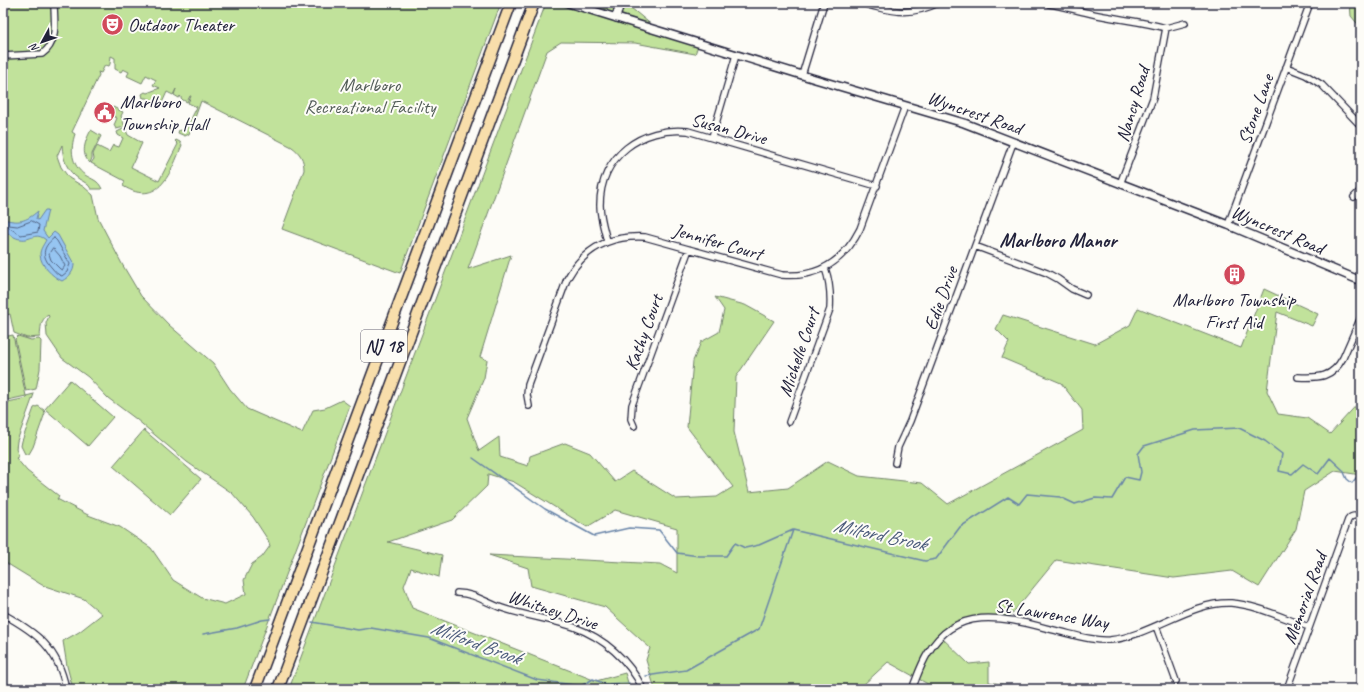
<svg xmlns="http://www.w3.org/2000/svg" width="1364" height="692" viewBox="0 0 1364 692" font-family="Caveat,sans-serif">
<style>
.green{fill:#c1e29b;stroke:#72826b}
.water{fill:#96c5f1;stroke:#6884a8}
.lines{fill:none;stroke-linecap:round;stroke-linejoin:round}
.shore{stroke:#506384;stroke-width:1}
.stream{stroke:#6884a8;stroke-width:1.5}
.minor-casing{stroke:#22223b;stroke-width:8}
.tertiary-casing{stroke:#22223b;stroke-width:10}
.motorway-casing{stroke:#22223b;stroke-width:13}
.minor{stroke:#fdfcf7;stroke-width:5.5}
.tertiary{stroke:#fdfcf7;stroke-width:7}
.motorway{stroke:#f8deab;stroke-width:10}
.labels{text-anchor:middle;stroke-width:4;stroke-linejoin:round;paint-order:stroke}
.shield{fill:#fdfcf7;stroke:#646373;stroke-width:1}
.shield-label{font-size:18px;font-weight:bold;fill:#22223b}
.poi-label{font-size:19px;fill:#22223b;stroke:#fdfcf7;text-anchor:start}
.park-label{font-size:19px;fill:#525c58;stroke:#fdfcf7}
.street-label{font-size:19px;fill:#22223b;stroke:#fdfcf7}
.neighbourhood-label{font-size:20px;font-weight:bold;fill:#22223b;stroke:#fdfcf7}
.water-label{font-size:20px;font-style:italic;fill:#4b5b7b;stroke:#fdfcf7}
</style>
<rect width="100%" height="100%" fill="#fdfcf7"/>
<filter id="ink" filterUnits="userSpaceOnUse"><feTurbulence type="fractalNoise" baseFrequency=".025" numOctaves="2"/><feDisplacementMap in="SourceGraphic" scale="8" xChannelSelector="R" yChannelSelector="G"/><feConvolveMatrix kernelMatrix="1 2 1 2 8 2 1 2 1" color-interpolation-filters="sRGB"/></filter>
<g filter="url(#ink)">
<!-- green -->
<path class="green" d="M3,3H501L400,273L282,229L304,170C304,159 300,153 292,147L201,101L189,134L185,136L178,133L179,130L185,131L197,107L188,103L191,96H190L187,102L181,99V97L180,96L179,98L174,95L176,89L173,95L167,92L161,105L147,98H143L142,94L145,92L147,93L160,88L153,85L156,80L146,75L142,83L127,76L129,72L123,69L121,72L115,69V58L111,56L110,64L109,66L105,65L101,73L98,72L99,75L72,132L75,134C70,149 71,165 85,175C93,180 98,180 102,189H91C89,184 84,182 79,179C67,171 63,160 62,145L57,156L61,167L69,178L84,187L93,195L98,218L122,264L141,296L169,325L213,363L230,389L247,409L302,433L313,410L325,408L342,400L350,406L243,689H73L67,666L63,641L79,632L102,614L84,599L42,585L3,561V405L8,404V402L27,398L26,396L34,394L17,441L16,449L19,456L16,458L27,471L59,496L57,499L88,515L120,527L151,548L173,580L202,598L225,604L246,594L244,580L252,564L262,557L270,546L268,540L253,517L232,493L187,462L136,419L108,398L88,377L62,358L47,336L46,323L49,316L48,315C40,320 41,328 40,337L27,338L14,333L10,314L7,315L5,303L7,302L5,288H3Z
M546,3H625L659,31L699,43L695,54L635,43L561,42L547,51L468,269L511,255L480,357L487,360L484,378L467,418L479,451L499,437L500,457L528,466L530,456L565,443L590,453L615,482L632,471L676,499L717,497L733,487L687,427L693,361L701,342L719,332L724,310L715,297L745,305L774,321L736,377L734,432L749,492L788,488L828,461L859,476L922,483L948,504L1083,430L1082,410L1061,383L1002,358L1009,342L996,329L1003,315L1095,344L1130,325L1138,308L1241,348L1264,289L1318,314L1312,326L1277,312L1267,391L1278,414L1307,418L1330,434L1361,400V475L1335,471L1304,491L1296,529L1259,587L1232,571L1174,578L1056,560L1011,615L961,621L940,636L969,664L989,662V682L1017,687V689L935,688L888,662L863,685L862,689H655L646,660L650,648L605,607L531,586L528,568L489,555L660,564L677,573V528L615,510L587,527L514,482L488,474L487,486L452,520L388,542L442,555L439,577L411,568L404,586L412,608L596,681L625,673L630,689H289Z
M1350,3H1361V28L1351,16Z
M113,107L123,112L121,116L125,127L116,129L114,125L117,118L109,114Z
M125,128L128,135L142,143L131,167L159,181L178,144L175,141L176,140L180,142L182,145C171,172 159,208 123,186L125,181L91,163L94,159L93,154L97,146L109,152L113,145L119,147L123,138L118,135L117,132Z
M91,130L101,136L92,154V158L90,163C80,154 85,141 91,130Z
M13,335L26,396L3,401V337Z
M18,336L31,340L39,339L41,341L40,369L36,389L26,391L15,339Z
M70,380L113,417L88,446L45,409Z
M38,406L44,410L45,413L33,447L29,454H25L21,446L22,441L34,408Z
M144,430L201,479L170,515L113,466Z"/>
<!-- water -->
<path class="water" d="M45,210H48L43,231L48,238L54,232L58,235L74,264C74,272 69,277 62,281C53,277 40,265 40,254C40,249 44,244 46,240C35,231 31,241 21,239C15,239 8,233 3,230V219C19,223 25,222 38,211L36,219L38,220Z"/>
<g class="lines">
<!-- shore -->
<path class="shore" d="M32,221L39,225L38,232L21,235L8,227L9,225L17,226Z
M54,238L57,241L70,264L67,272L62,276C58,275 55,272 52,268C42,257 41,248 54,238Z
M53,248L60,256L65,266L62,270L60,269L51,260L49,254Z"/>
<!-- stream -->
<path class="stream" d="M473,458L545,509L594,536L629,528L659,530L677,553L699,556H726L735,543L745,548L759,545L793,530
M312,622L358,630L371,628L429,638L537,680L581,686L593,679L605,684L629,683
M203,634L237,628L262,620L270,619
M646,676L686,670L759,629L793,530L925,561L936,559L960,527L1008,497L1019,504L1027,494L1060,497L1075,504L1095,498L1112,499L1125,477L1139,480L1141,472L1138,454L1144,446L1195,430L1239,428L1265,441L1282,454L1279,471L1292,474L1303,464L1318,474L1330,458L1343,470L1347,479L1352,483L1361,472"/>
<defs>
<path id="minor" d="M861,3C889,11 910,17 938,3
M1049,4C1063,6 1075,10 1089,13C1114,19 1141,21 1166,28
M3,56L42,54C59,42 54,21 54,3
M1286,67L1306,75L1322,85L1361,126
M802,75L824,3
M712,137L736,55
M1120,184L1153,98L1166,28L1185,23
M1354,197L1361,190
M1228,225L1310,3
M607,241C604,229 600,217 600,205C600,156 642,126 688,131L877,186
M975,246L1047,273L1058,279L1072,289L1086,295
M1298,377C1319,378 1332,378 1343,358L1361,317
M529,406L527,395L528,385L567,279C584,248 610,235 645,237L782,275C818,278 844,261 860,229L905,106
M789,422L830,309C831,294 830,282 825,268
M634,426L631,419L632,405L689,249
M895,463L898,447L910,421L1013,143
M457,593C474,593 487,603 502,608C526,616 551,619 574,627C604,638 629,660 643,689
M3,614C37,633 58,648 66,689
M1156,626L1176,681
M912,689C917,677 921,664 928,653C959,599 1015,621 1062,632C1078,636 1094,641 1110,640C1151,636 1191,601 1231,603C1257,605 1285,619 1309,627
M1287,689L1348,520C1351,515 1355,515 1361,517"/>
<path id="tertiary" d="M568,3L815,79L964,123L1228,225L1361,281
M616,18L620,3"/>
<path id="motorway" d="M255,689L511,3
M278,689L534,3"/>
</defs>
<!-- minor casing -->
<use href="#minor" class="minor-casing"/>
<!-- tertiary casing -->
<use href="#tertiary" class="tertiary-casing"/>
<!-- motorway casing -->
<use href="#motorway" class="motorway-casing"/>
<!-- minor -->
<use href="#minor" class="minor"/>
<!-- tertiary -->
<use href="#tertiary" class="tertiary"/>
<!-- motorway -->
<use href="#motorway" class="motorway"/>
</g>
</g>
<!-- icons -->
<defs>
<symbol id="theatre-disc" viewBox="-11 -11 22 22"><circle r="9.5" fill="#d1495b" stroke="#fdfcf7"/><path d="M-5-5.5Q0-4 5-5.5V0Q5 5 0 6Q-5 5-5 0ZM-3.3-2.5H-1v1.5H-3.3ZM1-2.5H3.3v1.5H1ZM-2.8 1Q0 5.5 2.8 1Z" fill="#fff"/></symbol>
<symbol id="civic-disc" viewBox="-11 -11 22 22"><circle r="9.5" fill="#d1495b" stroke="#fdfcf7"/><path d="M-.6-6.5H3V-4.5H.6V-3L4-1V1h2V6H-6V1h2V-1L-.6-3ZM-1.2 2.5V6h2.4V2.5Z" fill="#fff"/></symbol>
<symbol id="building-disc" viewBox="-11 -11 22 22"><circle r="9.5" fill="#d1495b" stroke="#fdfcf7"/><path d="M-4-6H4V6H1V3H-1V6H-4ZM-2.5-4.3h1.7v1.8h-1.7ZM.8-4.3h1.7v1.8H.8ZM-2.5-1h1.7V.8h-1.7ZM.8-1h1.7V.8H.8Z" fill="#fff"/></symbol>
</defs>
<g fill-rule="evenodd">
<use href="#theatre-disc" x="100" y="12" width="25" height="25"/>
<use href="#civic-disc" x="92" y="100" width="25" height="25"/>
<use href="#building-disc" x="1222" y="262" width="25" height="25"/>
</g>
<g class="labels">
<!-- shield labels -->
<rect class="shield" x="361" y="330" width="46" height="32" rx="3"/>
<g class="shield-label">
<text x="384" y="352">NJ 18</text>
</g>
<!-- poi labels -->
<g class="poi-label">
<text x="128" y="31">Outdoor Theater</text>
<text x="120" y="108">Marlboro<tspan x="120" dy="22">Township Hall</tspan></text>
<text x="1234" y="306" text-anchor="middle">Marlboro Township<tspan x="1234" dy="22">First Aid</tspan></text>
</g>
<!-- park labels -->
<g class="park-label">
<text x="370" y="91">Marlboro<tspan x="370" dy="22">Recreational Facility</tspan></text>
</g>
<!-- street labels -->
<g class="street-label">
<text transform="translate(1132 104) rotate(-73)" y="7">Nancy Road</text>
<text transform="translate(1255 109) rotate(-70)" y="7">Stone Lane</text>
<text transform="translate(975 112) rotate(19)" y="7">Wyncrest Road</text>
<text transform="translate(729 128) rotate(15)" y="7">Susan Drive</text>
<text transform="translate(1278 229) rotate(23)" y="7">Wyncrest Road</text>
<text transform="translate(718 241) rotate(16)" y="7">Jennifer Court</text>
<text transform="translate(940 298) rotate(-70)" y="7">Edie Drive</text>
<text transform="translate(643 332) rotate(-70)" y="7">Kathy Court</text>
<text transform="translate(798 352) rotate(-71)" y="7">Michelle Court</text>
<text transform="translate(1304 598) rotate(-70)" y="7">Memorial Road</text>
<text transform="translate(553 609) rotate(18)" y="7">Whitney Drive</text>
<text transform="translate(1052 613) rotate(9)" y="7">St Lawrence Way</text>
</g>
<!-- neighbourhood labels -->
<g class="neighbourhood-label">
<text x="1058" y="247">Marlboro Manor</text>
</g>
<!-- water labels -->
<g class="water-label">
<text transform="translate(880 534) rotate(12)" y="7">Milford Brook</text>
<text transform="translate(476 642) rotate(20)" y="7">Milford Brook</text>
</g>
</g>
<!-- margin -->
<rect width="1364" height="692" fill="none" stroke="#fdfcf7" stroke-width="16"/>
<rect x="8" y="8" width="1348" height="676" fill="none" stroke="#22223b" stroke-width="1.5" filter="url(#ink)"/>
<!-- north arrow -->
<g transform="translate(42 42) rotate(230)" stroke="#fdfcf7" stroke-width="3" paint-order="stroke">
<path d="M0-3L7 15L0 10L-7 15Z" fill="#22223b"/>
<text y="-6" font-size="11" font-weight="bold" text-anchor="middle" fill="#22223b">N</text>
</g>
</svg>
